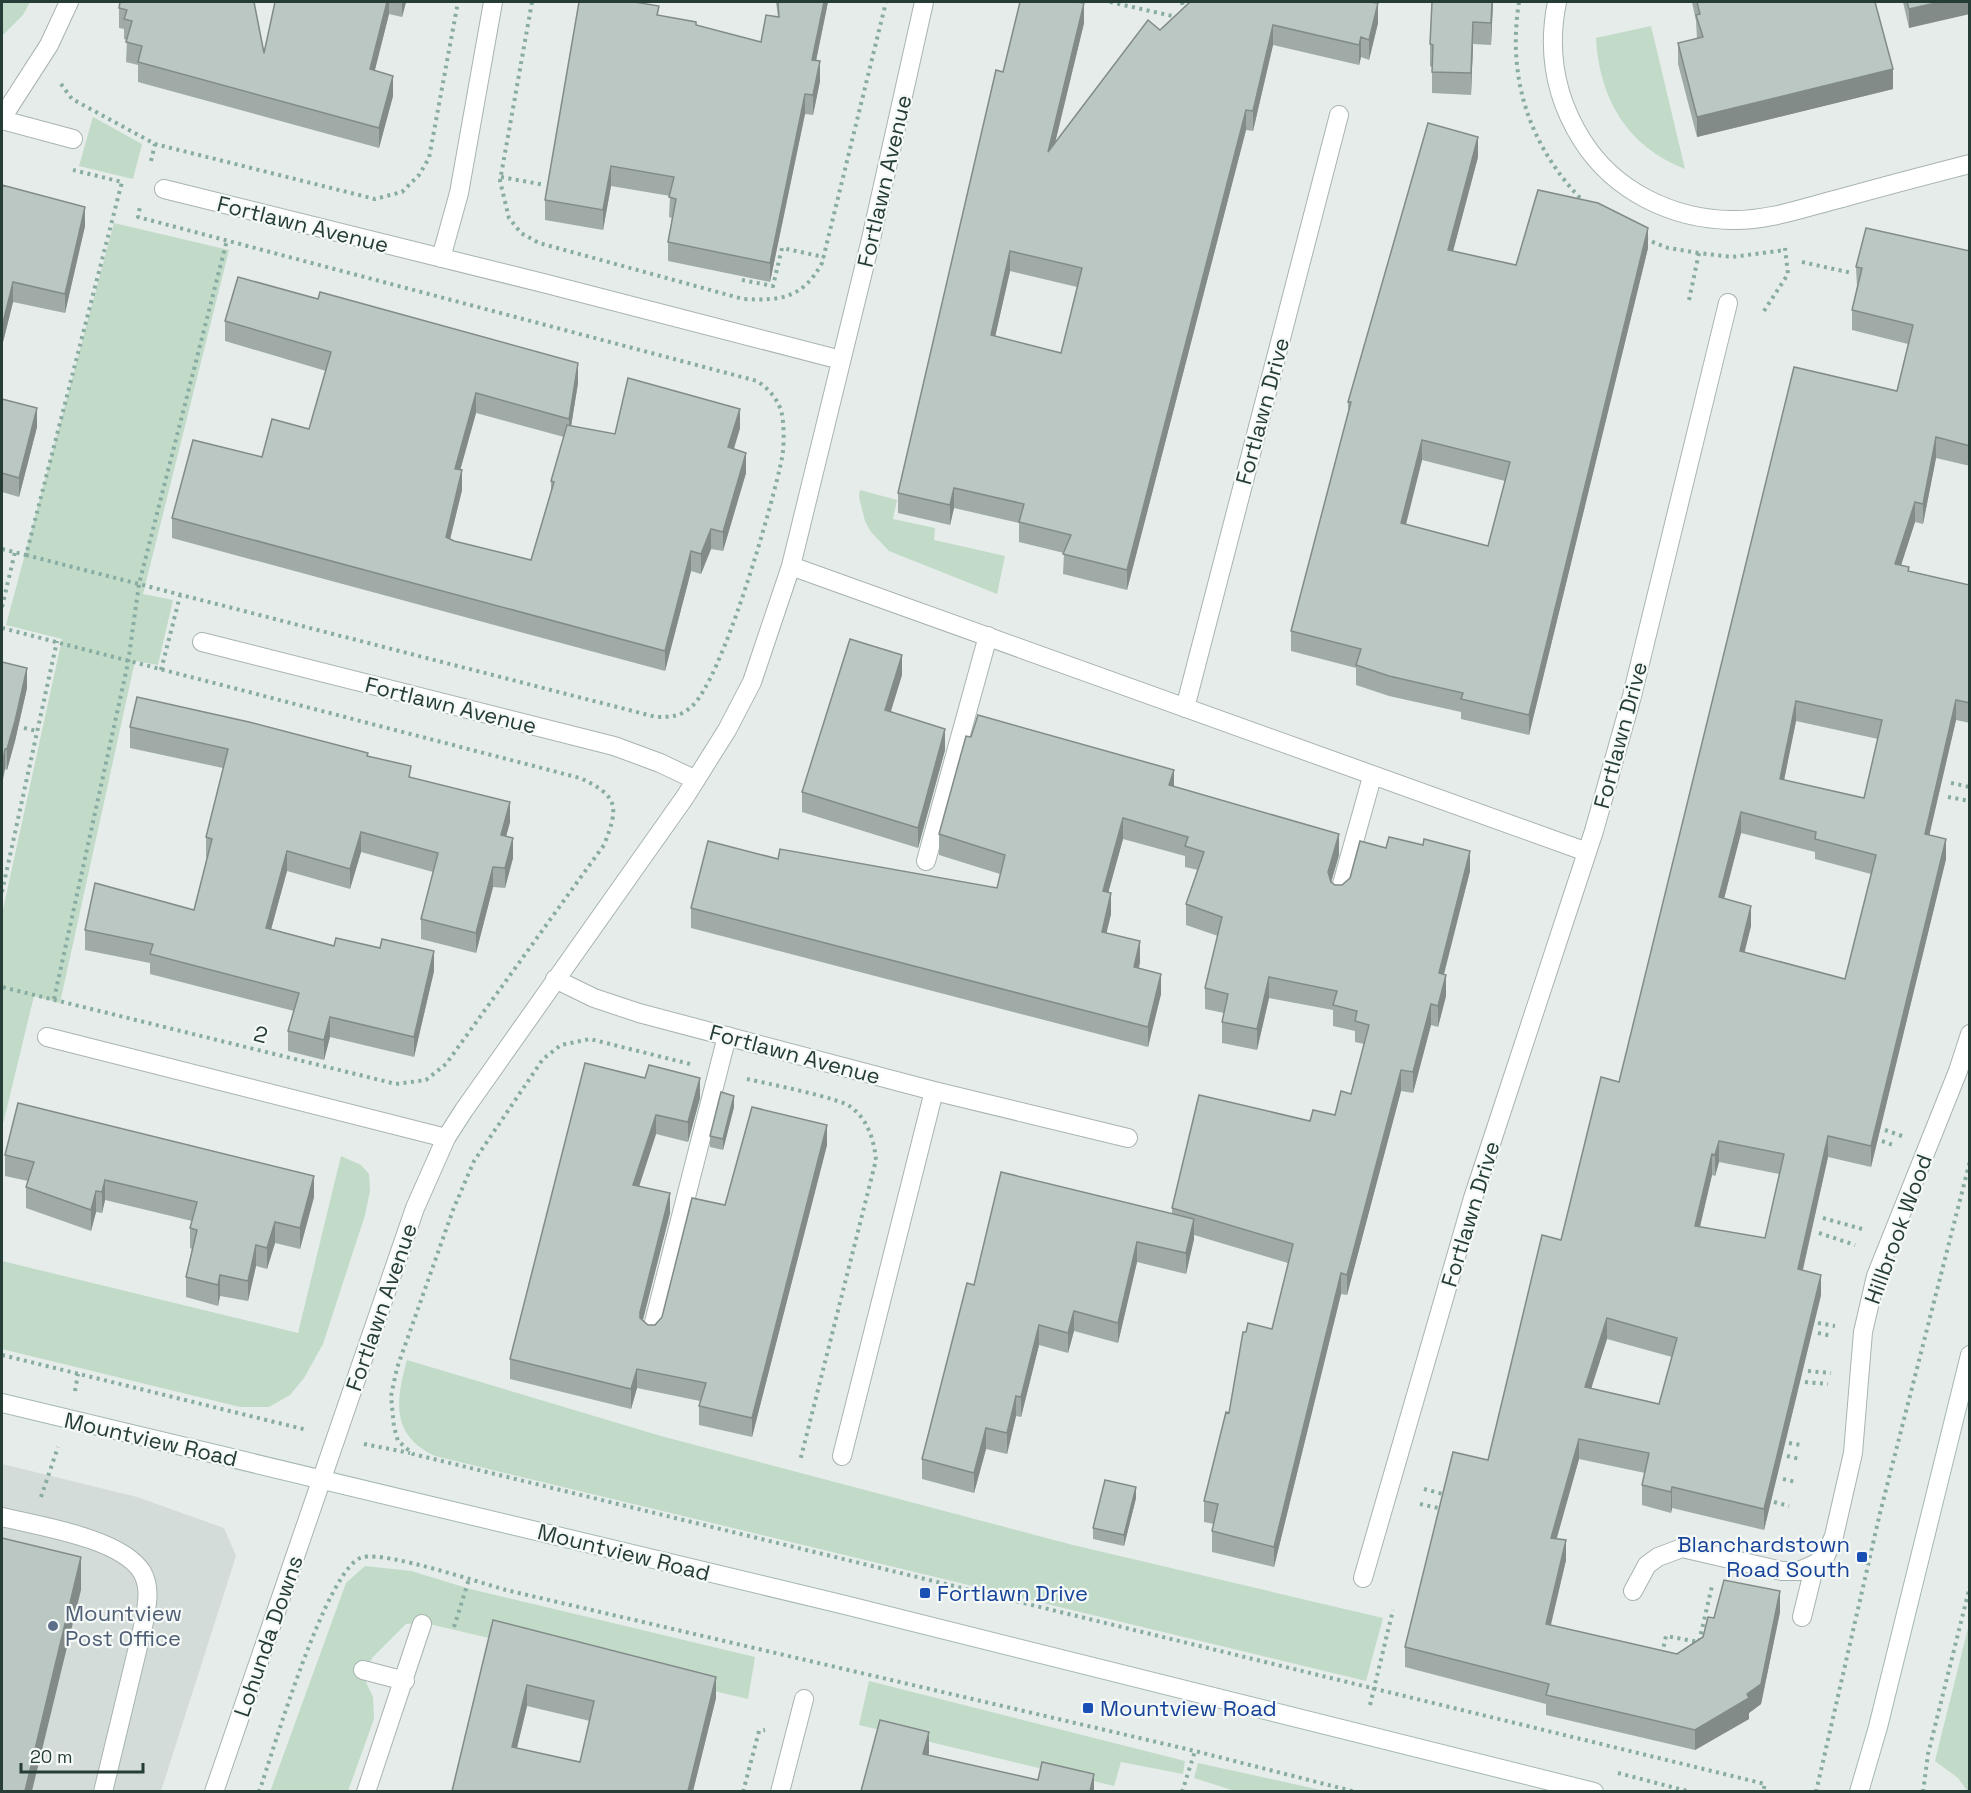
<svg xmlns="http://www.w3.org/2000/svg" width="1971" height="1793" viewBox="0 0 1971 1793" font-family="'Space Grotesk',sans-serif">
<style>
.built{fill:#d3dcd8}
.green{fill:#c1dbc8}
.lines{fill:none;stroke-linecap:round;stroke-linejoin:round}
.lane-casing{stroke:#a8b4b0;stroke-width:20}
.street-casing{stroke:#a8b4b0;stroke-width:20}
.secondary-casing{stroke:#a5b7b1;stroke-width:20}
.path{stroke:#89aca2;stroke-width:4;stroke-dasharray:3 4.5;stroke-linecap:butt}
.lane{stroke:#fff;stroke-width:18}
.street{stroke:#fff;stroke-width:18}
.secondary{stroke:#fff;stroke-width:18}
.wall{fill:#a0aba7;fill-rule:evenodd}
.shaded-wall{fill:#828b88}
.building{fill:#bac7c2;stroke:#828b88;stroke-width:1.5;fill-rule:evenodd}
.transit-dot{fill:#1a4fb4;stroke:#f5f9f7;stroke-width:2}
.service-dot{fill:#5c6f8a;stroke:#f5f9f7;stroke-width:2}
.labels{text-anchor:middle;stroke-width:4.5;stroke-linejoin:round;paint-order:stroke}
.street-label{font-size:22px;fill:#263c37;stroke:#f5f9f7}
.transit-label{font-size:22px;fill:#164399;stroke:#f5f9f7;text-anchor:start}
.service-label{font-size:22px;fill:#4e5e75;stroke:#f5f9f7;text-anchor:start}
</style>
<rect width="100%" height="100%" fill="#e5ece9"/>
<!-- built -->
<path class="built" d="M2,1464L137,1497L224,1528L236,1556L161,1791L2,1792Z"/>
<!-- green -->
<path class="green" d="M2,2H30L23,15L2,36Z
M1651,26L1685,169C1628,147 1599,99 1596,38Z
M93,117L142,144L133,179L79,166Z
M114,223L229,250L143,594L173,600L158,665L135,661L60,1003L34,996L2,1128V914L62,639L6,625Z
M860,490L897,500L893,519L935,528L934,540L1005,556L997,594L889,551L871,532L865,521L859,497Z
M341,1156L361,1165L369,1174L370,1191L365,1215L323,1344L304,1378L290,1395L269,1407H240L2,1349V1261L298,1333Z
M407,1360L661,1436L1073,1545L1383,1618L1366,1681L435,1456C390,1435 396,1400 407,1360Z
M365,1566L411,1571L470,1589L755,1657L748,1699L425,1623L406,1624L373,1657L362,1674L373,1697L374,1719L348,1791L270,1792L346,1583Z
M1969,1624L1970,1791L1968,1792L1958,1778L1935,1761Z
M869,1681L1185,1761L1183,1774L1121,1762L1114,1786L859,1725Z
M1198,1763L1325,1791H1235L1194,1778Z"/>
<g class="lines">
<defs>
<path id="lane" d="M926,861L988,636
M1339,895L1372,777
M651,1334L727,1036
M2,1517C38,1526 121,1538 142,1572C151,1588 147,1605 144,1622L103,1792"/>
<path id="street" d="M1557,2C1547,51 1555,97 1582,140C1614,191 1672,219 1731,220C1769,221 1806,207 1842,198C1885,186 1927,175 1970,164
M2,118L49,45L69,2
M2,120L73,139
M164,189L547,284L841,360
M441,258L459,193L493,2
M791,566L1587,852
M202,642L614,746L660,763L696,780
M1185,708L1339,115
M555,979L594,998L639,1013L934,1091L1128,1138
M47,1037L446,1138
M842,1456L934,1091
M1363,1578L1473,1198L1594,831L1632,696L1728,303
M1633,1591L1647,1565L1658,1557L1682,1548L1782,1571H1799L1815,1564
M1802,1617L1815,1564L1826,1555L1834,1536L1853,1453L1863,1332L1876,1276L1958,1071L1970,1034
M363,1670L405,1681
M214,1792L415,1208L446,1138L464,1110L685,797L727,730L752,682L791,566L871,239L924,2
M366,1792L422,1624
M780,1792L804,1699"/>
<path id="secondary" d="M2,1403L845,1605L1594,1792
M1859,1792L1878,1727L1970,1355"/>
</defs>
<!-- lane casing -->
<use href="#lane" class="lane-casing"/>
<!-- street casing -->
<use href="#street" class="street-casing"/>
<!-- secondary casing -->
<use href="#secondary" class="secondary-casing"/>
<!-- path -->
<path class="path" d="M532,2L500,181L509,218L521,233L539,243L743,299C781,301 803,298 822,263L886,2
M1110,2L1177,17
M1182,2L1184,12
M1519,2C1507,78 1529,146 1583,201
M61,84L72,99L155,144L375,199L402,192L419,175L429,158L458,2
M151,161L155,144
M501,177L545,185
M1645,239L1668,248L1699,253
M1802,262L1852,273
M742,280L773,286L782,248L824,257
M1689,300L1699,253L1732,257L1785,250
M1764,311L1788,274L1785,248
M2,549L26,555L122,182L73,170
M26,555L656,717C670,717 679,717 690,708C722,683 773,503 782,458C784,447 784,433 783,422C782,404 771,390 757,381L138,217L140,206
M2,607L15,552
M2,628L580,778C619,796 619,807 604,845L446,1064L426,1080L396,1084L2,987
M161,670L180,596
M24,728L37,731
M1951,783L1970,787
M1948,797L1970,801
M2,892L57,641
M54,999L128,663L139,584L227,240
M690,1064L590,1039L561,1045L543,1059L474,1161L453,1210L397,1368L391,1396L394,1427L398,1441L413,1454L1765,1784L1763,1792
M747,1079C765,1083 840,1098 851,1107C868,1120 874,1140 876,1160L800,1461
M1885,1130L1902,1136
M1882,1141L1896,1146
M1823,1218L1862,1229
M1819,1233L1855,1245
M1818,1323L1835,1326
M1818,1333L1832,1336
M2,1355L307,1430
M1808,1371L1831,1373
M1805,1382L1828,1384
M75,1391L78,1374
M1789,1443L1801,1445
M364,1444L410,1453
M1787,1456L1800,1459
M1783,1479L1796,1482
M1424,1489L1443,1494
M41,1497L58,1447
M1774,1502L1789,1506
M1420,1504L1438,1508
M454,1627L469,1579
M1662,1654L1666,1636L1699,1642L1712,1586
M1370,1705L1393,1610
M1618,1773L1691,1792
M259,1792C273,1752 327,1565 363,1557C388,1552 478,1582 506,1590L1195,1751L1356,1792
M743,1792L759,1731L765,1730
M1182,1792L1195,1751
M1816,1792L1880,1513L1970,1161
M1923,1792L1928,1754L1970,1586"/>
<!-- lane -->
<use href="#lane" class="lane"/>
<!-- street -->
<use href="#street" class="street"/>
<!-- secondary -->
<use href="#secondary" class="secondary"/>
</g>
<!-- wall -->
<path class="wall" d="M275,2H406L402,17L389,14L375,70L393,96L379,148L138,82V65L126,62L127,40L124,39V29L119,28V8L264,53Z
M638,2L659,15L761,42L778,17L776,2H828L816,61L820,81L813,115L805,114L770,282L668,261V242L672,218L669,217L670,196L611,186L603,230L545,220V200Z
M1190,2L1378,23L1369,60L1361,57L1359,65L1273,45L1253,131L1246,130L1127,590L1063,574L1064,553L1019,542V523L954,508L950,525L898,513V493L1003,72L1084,23L1055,143L1160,30ZM1010,271L1077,287L1061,353L995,336Z
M1493,2L1491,45L1473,44L1471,95L1432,93V67L1430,66V44Z
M1692,2H1875L1893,89L1697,137L1678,64V43L1697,39L1696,21Z
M1903,2H1970L1909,28Z
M1478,157L1453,251L1516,265L1648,248L1529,735L1461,719V712L1389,696L1356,685V668L1291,651V631L1348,413V402ZM1422,460L1505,481L1488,546L1406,525Z
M2,185L85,226L65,313L13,302L2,346Z
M1970,251V466L1936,458L1923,524L1915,522L1901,565L1909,571L1969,585L1970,584V723L1956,720L1929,835L1946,859L1871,1167L1828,1157L1803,1270L1821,1295L1764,1530L1672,1508L1671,1513L1642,1505V1485L1645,1473L1579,1459L1557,1538L1566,1560L1551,1625L1677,1654L1703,1637L1714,1618L1780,1612L1761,1704L1749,1713V1719L1695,1750L1546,1715V1704L1405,1667V1647L1488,1460L1561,1240L1619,1082L1897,391L1908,344L1852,330V310L1857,287L1856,267ZM1796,721L1878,739L1864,798L1784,780ZM1741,833L1815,852V859L1871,874L1845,979L1744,952L1751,926L1724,899ZM1719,1162L1779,1174L1765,1238L1700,1227L1712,1175L1715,1176ZM1607,1339L1672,1357L1659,1404L1591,1388Z
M225,321L578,383L571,426L615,434L740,428L734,449L746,473L723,551L711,549L701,574L691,571L665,671L172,538V518L309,429L326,371L225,341ZM476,413L564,437L551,481V491L531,560L454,541L450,539L462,490L460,470Z
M2,399L37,427L19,497L2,492Z
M2,662L27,688L15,741L7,770L5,769Z
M902,675L890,712L945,750L918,848L802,812V792Z
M130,727L368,756L411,777L510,822L506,836L513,858L505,888L493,887L476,953L421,939V919L433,872L361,852L350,889L287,871L271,929L434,971L414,1057L330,1037L324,1060L288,1051V1031L294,1011L150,974V963L85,950V930L194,910L207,857H206V837L223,768L130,748Z
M1174,786L1339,855L1331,882L1335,885H1342L1386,848L1470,871L1443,974L1446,996L1438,1027L1431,1025L1413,1093L1401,1091L1347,1295L1341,1294L1274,1567L1212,1552V1531L1214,1524L1204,1522V1501L1229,1413L1246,1332L1272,1329L1288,1263L1194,1235V1239L1186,1274L1137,1262L1118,1343L1074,1331L1068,1353L1039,1345L1021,1417L1016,1416L1007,1454L986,1449L974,1493L922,1479V1459L974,1285L1172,1214V1208L1310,1121L1335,1115L1351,1094L1364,1044L1355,1042V1031L1333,1026V1010L1269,998L1257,1050L1222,1043V1022L1224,1013L1205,1009V988L1218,936L1186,925V904L1198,870L1185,867V856L1123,839L1108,892L1111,914L1106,933L1140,962L1139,968L1161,994L1148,1047L691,928V908L778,859L997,888L1000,874L939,855V834Z
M585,1063L700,1098L688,1142L656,1134L639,1187L670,1213L643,1320L648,1325H655L662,1317L725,1205L827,1145L752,1437L699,1425V1406L700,1401L637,1388L631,1409L510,1379V1359Z
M734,1107L723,1150L710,1147V1136Z
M5,1155L314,1197L300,1249L275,1243L267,1269L256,1266L248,1301L220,1296L218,1306L186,1297V1277L192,1249L190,1248V1228L192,1221L105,1200L102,1213L96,1212L91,1231L26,1208V1187L28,1181L5,1176Z
M1136,1498L1124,1546L1093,1539V1528Z
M493,1620L716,1698L693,1791H452ZM527,1706L590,1721L580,1762L517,1748Z"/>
<!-- shaded-wall -->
<path class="shaded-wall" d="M387,2H389V14L370,89V69Z
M402,2H406L402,17Z
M824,2H828L812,80V60Z
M1492,2H1493L1491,45V23Z
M1940,2H1970V14L1909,28V9Z
M1084,3V23L1048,172V152Z
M1378,3V23L1369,60V40Z
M1473,22V44L1471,95V73Z
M1273,25V45L1253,131V111Z
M1361,37V57L1359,65V45Z
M820,61V81L813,115V95Z
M1893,69V89L1697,137V117Z
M393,76V96L379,148V128Z
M805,94V114L770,282V263Z
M1246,110V130L1127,590V570Z
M1478,137V157L1448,270V250Z
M611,166V186L603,230V210Z
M85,207V226L65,313V294Z
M1648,228V248L1529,735V715Z
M1010,251V271L991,355V335Z
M13,282V302L2,346V327Z
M578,363V383L569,439V419Z
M476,393V413L455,489V469Z
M37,408V427L19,497V478Z
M740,409V428L728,467V447Z
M1936,437V458L1923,524V504Z
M1422,440V460L1401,543V523Z
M746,453V473L723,551V532Z
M462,470V490L446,556V537Z
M954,488V508L950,525V505Z
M1915,502V522L1895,584V564Z
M711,529V549L701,574V554Z
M691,551V571L665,671V651Z
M902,655V675L885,731V710Z
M27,668V688L15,741L7,770V749Z
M1956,700V720L1925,854V834Z
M1796,701V721L1780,800V779Z
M945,729V750L918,848V828Z
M5,749V769L2,785V765Z
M1174,770V791L1169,785Z
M510,802V822L501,855V835Z
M1741,812V833L1719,918V897Z
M1123,818V839L1103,912V891Z
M361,832V852L350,889V869Z
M1339,834V855L1328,893V872Z
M513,838V858L505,888V868Z
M1946,839V859L1871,1167V1146Z
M287,851V871L266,948V928Z
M1470,851V871L1439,994V973Z
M493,867V887L476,953V933Z
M1111,893V914L1102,952V932Z
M1751,906V926L1740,971V951Z
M1140,941V962L1134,987V967Z
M434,951V971L414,1057V1037Z
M1161,974V994L1148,1047V1027Z
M1446,975V996L1438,1027V1006Z
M1269,977V998L1257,1050V1029Z
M1431,1004V1025L1413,1093V1072Z
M330,1017V1037L324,1060V1040Z
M1401,1070V1091L1347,1295V1275Z
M700,1078V1098L688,1142V1122Z
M734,1096V1107L723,1150V1139Z
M656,1115V1134L633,1205V1185Z
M827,1125V1145L752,1437V1418Z
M1828,1136V1157L1798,1290V1269Z
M1719,1141V1162L1715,1176V1155Z
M1712,1154V1175L1695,1247V1226Z
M314,1176V1197L300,1249V1228Z
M105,1180V1200L102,1213V1192Z
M96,1191V1212L91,1231V1210Z
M670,1193V1213L640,1331V1312Z
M1194,1219V1239L1186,1274V1253Z
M275,1222V1243L267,1269V1248Z
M1137,1242V1262L1118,1343V1323Z
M256,1245V1266L248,1301V1281Z
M1341,1273V1294L1274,1567V1547Z
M220,1275V1296L218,1306V1285Z
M1821,1275V1295L1764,1530V1509Z
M1074,1311V1331L1068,1353V1333Z
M1607,1318V1339L1585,1408V1387Z
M1039,1325V1345L1021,1417V1397Z
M637,1369V1388L631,1409V1389Z
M1016,1396V1416L1007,1454V1433Z
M986,1428V1449L974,1493V1473Z
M1579,1439V1459L1551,1558V1538Z
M1136,1487V1498L1124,1546V1535Z
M1672,1487V1508L1671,1513V1492Z
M1566,1540V1560L1546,1644V1624Z
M81,1557V1590L32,1791H25Z
M1780,1591V1612L1761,1704L1749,1713V1719L1695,1750V1730L1747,1694Z
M716,1677V1698L693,1791H688Z
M527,1685V1706L512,1768V1747Z
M929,1732V1753L923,1775V1754Z
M1094,1774V1791H1090Z"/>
<!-- building -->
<path class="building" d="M120,2H254L264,53L275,2H387L370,69L393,76L379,128L138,62L142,46L126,42L132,21L124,19L127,10L119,8Z
M579,2H635L659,6L657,15L696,22V25L761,42L766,15L779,17L778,2H824L812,60L820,61L813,95L805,94L770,263L668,242L676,199L669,197L674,177L611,166L603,210L545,200Z
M1020,2H1077L1084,3L1048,152L1148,20L1160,30L1190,2H1370L1378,3L1369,40L1361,37L1359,45L1273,25L1253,111L1246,110L1127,570L1063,554L1071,535L1019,522L1024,504L954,488L950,505L898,493L996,70L1003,72ZM1010,251L1082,268L1061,353L991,335Z
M1432,2H1492L1491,23L1473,22L1471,73L1432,72L1433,45L1430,44Z
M1697,2H1875L1893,69L1697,117L1678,43L1703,37L1696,15L1700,14Z
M1907,2H1940L1909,9Z
M1428,123L1478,137L1448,250L1516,265L1538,190L1598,203L1648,228L1529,715L1461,699L1463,693L1389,676L1356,665L1361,649L1291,631L1351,402H1348ZM1422,440L1510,462L1488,546L1401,523Z
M2,185L85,207L65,294L13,282L2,327Z
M1866,228L1970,251V446L1936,437L1923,504L1915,502L1895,564L1909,567L1908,571L1969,585L1970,584V703L1956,700L1925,834L1946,839L1871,1146L1828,1136L1798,1269L1821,1275L1764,1509L1672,1487L1671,1492L1642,1485L1649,1453L1579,1439L1551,1538L1566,1540L1546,1624L1677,1654L1703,1637L1708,1617L1714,1618L1724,1580L1780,1591L1761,1684L1747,1694L1749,1698L1695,1730L1546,1695L1549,1684L1405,1647L1453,1452L1488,1460L1542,1235L1561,1240L1601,1077L1619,1082L1794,367L1897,391L1913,325L1852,310L1862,268L1856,267ZM1796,701L1882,720L1864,798L1780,779ZM1741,812L1816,832L1815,839L1876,855L1845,979L1740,951L1751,906L1719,897ZM1719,1141L1784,1154L1765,1238L1695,1226L1712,1154L1715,1155ZM1607,1318L1677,1338L1659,1404L1585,1387Z
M238,277L318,299L320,292L578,363L569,419L476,393L455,469L462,470L446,537L454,541L531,560L554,482L551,481L567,425L615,434L628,378L740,409L728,447L746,453L723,532L711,529L701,554L691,551L665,651L172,518L193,440L262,457L272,419L309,429L331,352L225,321Z
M2,399L37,408L19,478L2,473Z
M850,639L902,655L885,710L945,729L918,828L802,792Z
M2,662L27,668L15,721L7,749H5L2,765Z
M137,697L249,722L368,753L367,756L411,766L409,777L510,802L501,835L513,838L505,868L493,867L476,933L421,919L438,853L361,832L350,869L287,851L266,928L334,946L336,938L380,948L382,939L434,951L414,1037L330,1017L324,1040L288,1031L299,993L150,954L153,944L85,930L95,883L194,910L212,839L206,837L228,749L130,727Z
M978,715L1174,770L1169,785L1339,834L1328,872L1331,882L1335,885H1342L1350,878L1360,841L1386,848L1389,837L1423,845L1424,839L1470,851L1439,973L1446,975L1438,1006L1431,1004L1413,1072L1401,1070L1347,1275L1341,1273L1274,1547L1212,1531L1218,1504L1204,1501L1226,1412L1229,1413L1243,1332H1246L1248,1323L1272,1329L1293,1244L1172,1208L1199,1095L1310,1121L1313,1110L1335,1115L1341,1091L1351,1094L1369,1025L1355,1021L1357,1011L1333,1005L1337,991L1269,977L1257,1029L1222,1022L1228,994L1205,988L1222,917L1186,904L1204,852L1185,846L1188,837L1123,818L1103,891L1111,893L1102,932L1140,941L1134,967L1161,974L1148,1027L691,908L708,841L778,859L780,849L997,888L1005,855L939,834L966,736L971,737Z
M585,1063L645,1078L649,1065L700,1078L688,1122L656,1115L633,1185L670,1193L640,1312V1318L648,1325H655L662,1317L692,1198L725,1205L752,1107L827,1125L752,1418L699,1406L706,1383L637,1369L631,1389L510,1359Z
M721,1092L734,1096L723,1139L710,1136Z
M18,1103L314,1176L300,1228L275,1222L267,1248L256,1245L248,1281L220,1275L218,1285L186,1277L197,1230L190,1228L197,1202L105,1180L102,1192L96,1191L91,1210L26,1187L34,1162L5,1155Z
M1001,1172L1194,1219L1186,1253L1137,1242L1118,1323L1074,1311L1068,1333L1039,1325L1021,1397L1016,1396L1007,1433L986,1428L974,1473L922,1459L967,1283L974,1285Z
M1105,1480L1136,1487L1124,1535L1093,1528Z
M2,1538L81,1557L25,1791H2Z
M493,1620L716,1677L688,1791H452ZM527,1685L594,1701L580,1762L512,1747Z
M880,1720L929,1732L923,1754L1038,1780L1042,1762L1094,1774L1090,1791H861Z"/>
<!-- markers -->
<g class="transit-dot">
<rect x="1856" y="1551" width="12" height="12" rx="3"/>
<rect x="919" y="1587" width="12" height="12" rx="3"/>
<rect x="1082" y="1702" width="12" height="12" rx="3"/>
</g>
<circle class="service-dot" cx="53" cy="1626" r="6"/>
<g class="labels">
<!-- street labels -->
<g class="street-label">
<text transform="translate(884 181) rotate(-77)" y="8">Fortlawn Avenue</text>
<text transform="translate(303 224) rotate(14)" y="8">Fortlawn Avenue</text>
<text transform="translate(1262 411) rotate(-75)" y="8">Fortlawn Drive</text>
<text transform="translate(451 705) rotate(14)" y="8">Fortlawn Avenue</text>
<text transform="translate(1620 735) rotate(-75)" y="8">Fortlawn Drive</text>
<text transform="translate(261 1034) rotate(14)" y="8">2</text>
<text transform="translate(795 1054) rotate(15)" y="8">Fortlawn Avenue</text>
<text transform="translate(1470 1214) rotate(-73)" y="8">Fortlawn Drive</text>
<text transform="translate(1898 1229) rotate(-70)" y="8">Hillbrook Wood</text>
<text transform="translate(381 1307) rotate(-71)" y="8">Fortlawn Avenue</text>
<text transform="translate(151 1439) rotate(13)" y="8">Mountview Road</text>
<text transform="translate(624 1552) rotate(14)" y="8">Mountview Road</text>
<text transform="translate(268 1636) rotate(-71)" y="8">Lohunda Downs</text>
</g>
<!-- transit labels -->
<g class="transit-label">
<text x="1850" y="1552" text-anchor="end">Blanchardstown<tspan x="1850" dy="25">Road South</tspan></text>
<text x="937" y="1601">Fortlawn Drive</text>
<text x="1100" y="1716">Mountview Road</text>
</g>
<!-- service labels -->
<g class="service-label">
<text x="65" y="1621">Mountview<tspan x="65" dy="25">Post Office</tspan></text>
</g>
</g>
<!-- border -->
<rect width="1971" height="1793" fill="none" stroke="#263c37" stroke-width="6"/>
<!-- scale -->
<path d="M21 1763v9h122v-9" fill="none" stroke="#263c37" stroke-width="3"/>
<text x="30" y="1763" font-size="18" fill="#263c37" stroke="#f5f9f7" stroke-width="4.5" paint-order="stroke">20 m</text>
</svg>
